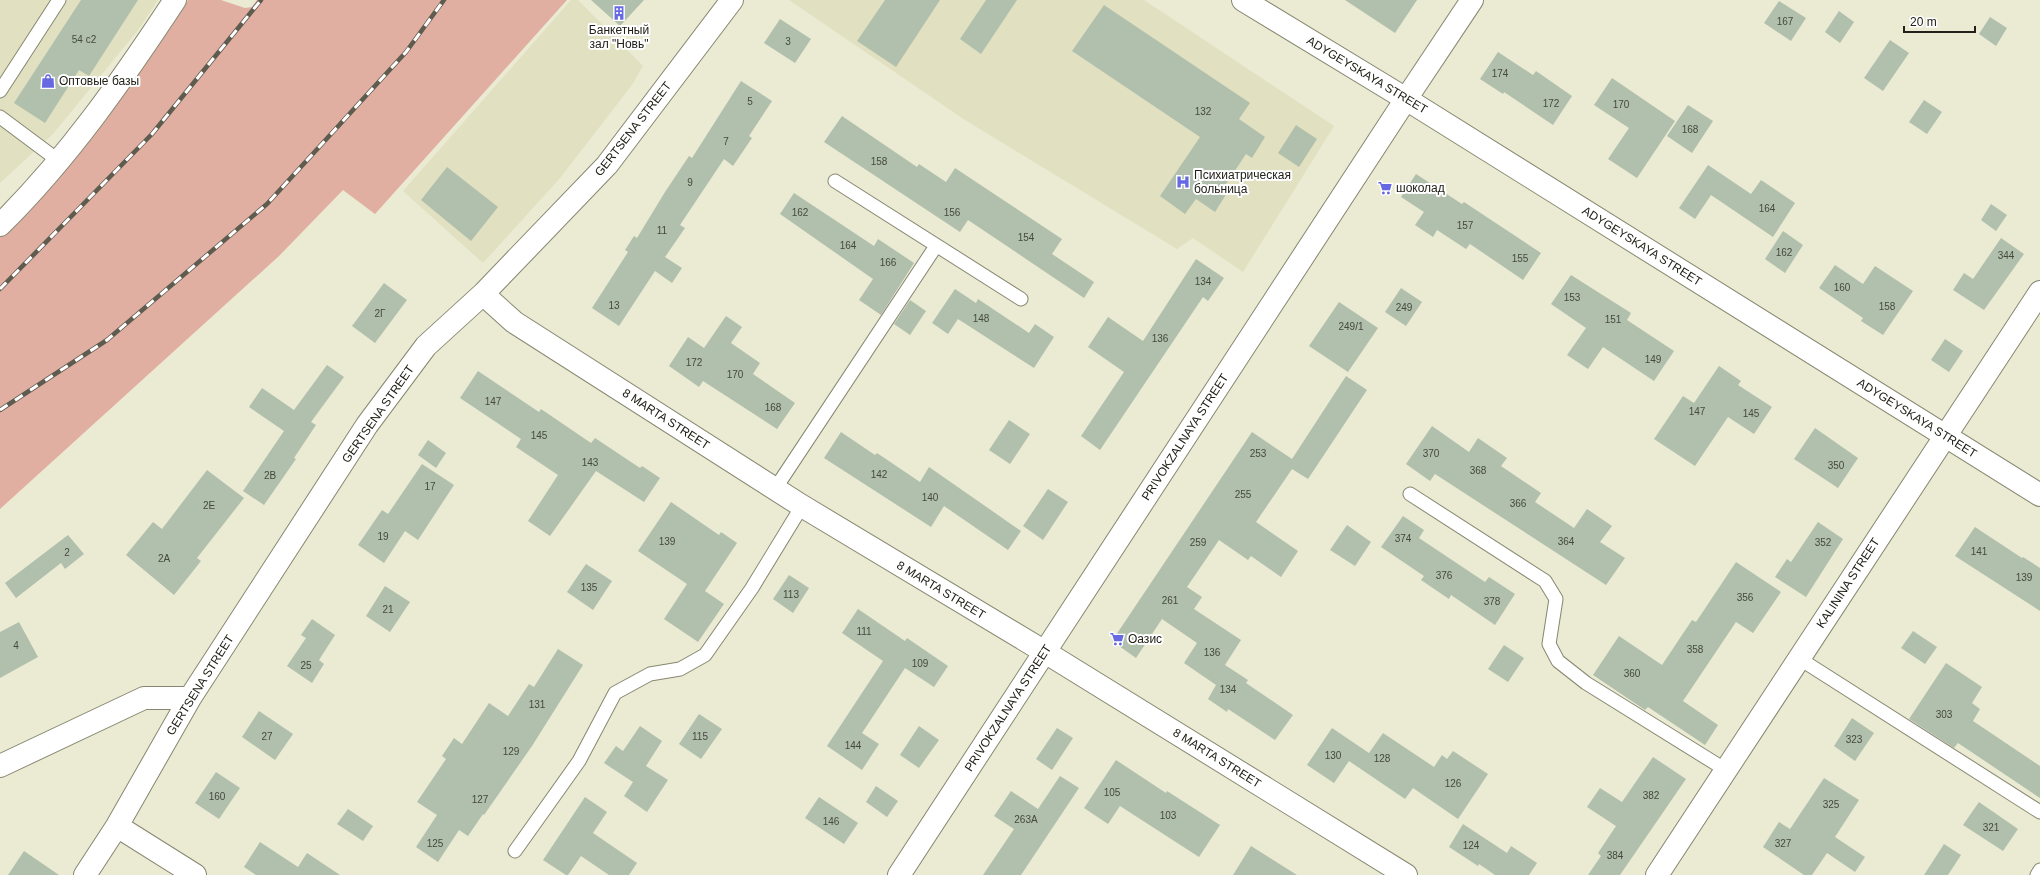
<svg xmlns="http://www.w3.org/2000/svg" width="2040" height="875" viewBox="0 0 2040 875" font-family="Helvetica,sans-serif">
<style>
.built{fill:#e1e0c1}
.green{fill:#e1afa1}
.building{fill:#b0c0ad}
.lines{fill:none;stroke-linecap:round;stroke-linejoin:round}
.service-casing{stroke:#878771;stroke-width:15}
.minor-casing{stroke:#878771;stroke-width:24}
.tertiary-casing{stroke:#878771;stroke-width:24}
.secondary-casing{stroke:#878771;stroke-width:24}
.service{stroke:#fff;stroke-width:13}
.minor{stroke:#fff;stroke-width:22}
.tertiary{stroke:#fff;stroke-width:22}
.secondary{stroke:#fff;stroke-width:22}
.rail-casing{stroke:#5d5c4f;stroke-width:4.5}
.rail{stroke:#fff;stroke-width:3;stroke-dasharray:9;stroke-linecap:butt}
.labels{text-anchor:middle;stroke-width:4;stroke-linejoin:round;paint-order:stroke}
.number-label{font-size:10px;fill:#46493e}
.poi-label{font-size:12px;fill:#222119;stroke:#fff;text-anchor:start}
.street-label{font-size:12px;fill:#222119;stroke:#fff}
</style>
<rect width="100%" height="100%" fill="#ebead3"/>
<!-- built -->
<path class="built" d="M0,0H158L139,29L53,134L0,183Z
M571,0H578L643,66L632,85L560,178L483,263L403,191Z
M789,0H1144L1334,126L1243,272L1193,238L1177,249L965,120Z"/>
<!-- green -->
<path class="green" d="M188,0H221L245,8L252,7L257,0H567L375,214L343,190L279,256L0,509V237L39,198L128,87Z"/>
<!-- building -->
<path class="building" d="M81,0H138L89,76L79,70L45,123L14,103Z
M591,0H644L620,26Z
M885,0H940L896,67L857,41Z
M986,0H1017L981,54L960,39Z
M1345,0H1417L1395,33Z
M1779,1L1806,18L1791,41L1764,23Z
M1104,5L1250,103L1239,119L1265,137L1252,158L1246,154L1222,190L1227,193L1215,212L1196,199L1185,214L1160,196L1200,137L1072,51Z
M1839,11L1854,22L1840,43L1825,32Z
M1990,17L2007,28L1996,46L1979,34Z
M780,19L811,39L795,63L764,43Z
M1890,40L1909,53L1883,91L1864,78Z
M1498,52L1533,75L1536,71L1572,96L1553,125L1504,92L1503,94L1480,79Z
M1612,78L1675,121L1637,178L1608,159L1629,128L1594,105Z
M741,81L772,101L749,136L752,138L733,166L724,159L680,225L685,228L665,257L682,268L672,283L655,271L619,326L592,308L628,252L625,250L634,236L637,238L665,192L689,156L692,158Z
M1924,100L1942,112L1927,134L1909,122Z
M1688,105L1713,121L1692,153L1667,136Z
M842,116L917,167L919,164L946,182L955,168L1062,239L1052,254L1094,282L1084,298L968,220L960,232L824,142Z
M1296,125L1317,139L1299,167L1278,153Z
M1708,165L1751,194L1761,180L1795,203L1773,237L1711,195L1695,219L1679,208Z
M447,167L498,207L471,241L421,200Z
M1416,174L1462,204L1464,202L1541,253L1523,280L1470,244L1466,249L1437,230L1433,237L1415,225L1424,212L1401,197Z
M794,193L874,246L878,239L914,263L881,315L859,300L873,279L780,214Z
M1991,204L2007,215L1996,231L1981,220Z
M1783,231L1803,245L1785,273L1765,259Z
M2001,238L2024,254L1984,310L1953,290L1964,273L1973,279Z
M1196,259L1224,278L1208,301L1203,297L1100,450L1081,436L1124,372L1088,347L1108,317L1143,341Z
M1835,265L1863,284L1875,266L1913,291L1883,335L1861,321L1863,318L1819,288Z
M1571,275L1631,313L1627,320L1674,351L1654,381L1603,347L1588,369L1567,355L1586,328L1551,304Z
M384,283L407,300L375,343L352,326Z
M1401,288L1422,302L1406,326L1385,312Z
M955,289L976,303L978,299L1029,333L1035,324L1054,337L1034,368L958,319L948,334L932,323Z
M910,300L926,311L910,335L894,324Z
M1339,302L1378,328L1348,372L1309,346Z
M726,316L742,327L731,343L760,363L753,374L795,403L777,429L703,381L699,387L669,366L688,337L704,348Z
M1945,339L1963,351L1949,372L1931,360Z
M327,365L344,377L311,422L316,425L294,458L296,459L264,505L243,491L284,431L249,407L262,388L294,410Z
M1719,366L1741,381L1738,385L1772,407L1754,434L1728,417L1695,466L1654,439L1683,396L1694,403Z
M478,371L539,412L541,409L591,443L595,438L640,468L642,466L660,478L644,502L596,471L550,536L528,521L558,475L516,447L521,439L460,398Z
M1346,376L1367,390L1308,479L1292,469L1256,522L1298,551L1281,577L1251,556L1248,560L1219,540L1187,587L1202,597L1194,609L1241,640L1225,665L1248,680L1246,683L1293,715L1275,740L1228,709L1227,712L1208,699L1216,685L1184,663L1197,643L1162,619L1136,658L1112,641L1252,432L1292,459Z
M1009,420L1030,434L1010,464L989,450Z
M1432,426L1469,452L1478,438L1507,458L1501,466L1541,493L1535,502L1574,528L1587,509L1612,526L1600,542L1625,558L1606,585L1435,474L1430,481L1406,464Z
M1815,428L1858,458L1838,488L1794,459Z
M841,432L875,455L877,453L920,482L929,467L1021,531L1008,550L944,506L931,527L824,458Z
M428,440L446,453L436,468L418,455Z
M422,464L454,485L418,540L405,531L384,563L358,545L382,510L388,514Z
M207,470L244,498L197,558L201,561L174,595L126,555L153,522L162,529Z
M1048,489L1068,502L1043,540L1023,526Z
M671,502L719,535L721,532L737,543L705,591L724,604L698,642L664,619L687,584L638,551Z
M1403,516L1424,530L1419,538L1485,582L1489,577L1515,594L1495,625L1451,595L1449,599L1421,580L1424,576L1381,547Z
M1818,522L1843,539L1806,597L1775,577L1787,559L1791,562Z
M1347,525L1371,542L1355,566L1330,550Z
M1975,527L2022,558L2023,557L2040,568V611L1955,556Z
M68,535L84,554L65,569L61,563L16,598L5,583Z
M1736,562L1781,592L1753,633L1736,622L1683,701L1718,725L1705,745L1648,707L1645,710L1593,675L1619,636L1662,665L1692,620L1696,622Z
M586,564L612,581L593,610L567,592Z
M789,575L809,588L793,613L773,599Z
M385,586L410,602L390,632L366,616Z
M858,609L905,641L907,638L948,666L934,687L905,668L862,733L879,744L862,770L827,746L883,661L842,633Z
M312,619L335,635L319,660L324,664L312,683L287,666L306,638L301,635Z
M19,622L38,657L0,678V632Z
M1913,631L1937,647L1925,664L1901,648Z
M1504,645L1524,658L1508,682L1488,669Z
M558,649L583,665L532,746L484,815L483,814L468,836L459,830L438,862L416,847L437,815L417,802L446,759L442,756L454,738L462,744L489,703L508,716L529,684L534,687Z
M1946,663L1982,687L1972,703L1980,709L1973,721L2040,766V798L1958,743L1954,748L1909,719Z
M259,711L293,734L275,760L242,737Z
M699,714L722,729L701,759L679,744Z
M1852,718L1874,733L1855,761L1834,746Z
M640,726L662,741L646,766L668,780L647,812L624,796L633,782L604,763L616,746L623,751Z
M919,726L939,740L919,768L900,755Z
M1057,728L1073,738L1052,770L1036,759Z
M1332,728L1369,753L1383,733L1434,767L1442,755L1447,759L1453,751L1488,774L1458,819L1413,788L1405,799L1349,761L1334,783L1307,765Z
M1653,757L1686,779L1620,875H1588L1601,856L1598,853L1616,826L1587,807L1600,788L1622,802Z
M1116,760L1166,793L1167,791L1220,825L1199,857L1120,806L1108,824L1084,808Z
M216,772L240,788L219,819L195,803Z
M1060,776L1079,788L1021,875H983L1014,829L994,816L1011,791L1038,809Z
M1824,778L1859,800L1835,837L1865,857L1855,872L1827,853L1812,875H1804L1763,847L1779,822L1790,829Z
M876,786L898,801L887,817L866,802Z
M585,797L607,812L593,833L637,863L629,875H609L581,856L568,875H566L543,860Z
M819,797L858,823L844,844L805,818Z
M1979,802L2018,829L2003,851L1963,825Z
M348,809L373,826L363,841L337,824Z
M1463,824L1507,853L1511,846L1537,863L1529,875H1495L1479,864L1478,866L1449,847Z
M260,842L298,867L307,853L340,875H256L244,867Z
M1944,844L1961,855L1948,875H1924Z
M1251,846L1297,875H1233Z
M24,851L59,875H8Z"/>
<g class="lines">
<defs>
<path id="service" d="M0,91L59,0
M0,117L59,161
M835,181L1021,299
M775,489L936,246
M1410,494L1545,581L1556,599L1549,644L1558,661L1586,683L1726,770
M1800,659L2040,812
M515,851L579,761L615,693L650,674L680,669L705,655L752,588L802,506
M2037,875L2040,870"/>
<path id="minor" d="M483,294L514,322L802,506L1045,652L1406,875
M0,766L144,698H190
M117,826L195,875
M85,875L117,826L190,698L367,425L426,346L483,294L607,165L732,0
M1657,875L2040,292"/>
<path id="tertiary" d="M0,225C68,158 123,79 175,0
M899,875L1406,99L1472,0"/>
<path id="secondary" d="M1243,0L1406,99L2040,495"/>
</defs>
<!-- service casing -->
<use href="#service" class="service-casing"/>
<!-- minor casing -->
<use href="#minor" class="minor-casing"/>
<!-- tertiary casing -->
<use href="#tertiary" class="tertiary-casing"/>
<!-- secondary casing -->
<use href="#secondary" class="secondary-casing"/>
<!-- service -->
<use href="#service" class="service"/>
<!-- minor -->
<use href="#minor" class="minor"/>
<!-- tertiary -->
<use href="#tertiary" class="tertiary"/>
<!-- secondary -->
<use href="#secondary" class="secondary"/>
<defs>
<path id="rail" d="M0,289L152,134L261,0
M0,410L107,340L267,204L406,52L444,0"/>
</defs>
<!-- rail casing -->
<use href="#rail" class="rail-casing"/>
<!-- rail -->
<use href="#rail" class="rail"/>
</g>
<!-- icons -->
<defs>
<symbol id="building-bare" viewBox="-9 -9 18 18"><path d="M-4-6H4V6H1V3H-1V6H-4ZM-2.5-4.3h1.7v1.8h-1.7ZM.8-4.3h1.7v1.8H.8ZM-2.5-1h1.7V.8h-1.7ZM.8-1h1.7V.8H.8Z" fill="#6769e3" stroke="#fff" stroke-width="2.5" paint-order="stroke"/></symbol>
<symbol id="shop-bare" viewBox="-9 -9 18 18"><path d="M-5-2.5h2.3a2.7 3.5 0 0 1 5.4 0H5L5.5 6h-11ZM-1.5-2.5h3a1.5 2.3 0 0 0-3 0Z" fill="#6769e3" stroke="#fff" stroke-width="2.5" paint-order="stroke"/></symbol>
<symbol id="hospital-bare" viewBox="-9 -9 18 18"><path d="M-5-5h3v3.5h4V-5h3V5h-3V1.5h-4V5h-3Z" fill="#6769e3" stroke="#fff" stroke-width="2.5" paint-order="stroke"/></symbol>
<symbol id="supermarket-bare" viewBox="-9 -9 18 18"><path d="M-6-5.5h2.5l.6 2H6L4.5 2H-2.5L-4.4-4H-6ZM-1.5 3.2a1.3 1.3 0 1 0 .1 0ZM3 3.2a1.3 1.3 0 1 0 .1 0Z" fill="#6769e3" stroke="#fff" stroke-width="2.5" paint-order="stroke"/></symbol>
</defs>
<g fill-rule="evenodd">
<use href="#building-bare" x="609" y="3" width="20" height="20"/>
<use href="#shop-bare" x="38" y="71" width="20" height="20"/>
<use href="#hospital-bare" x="1173" y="172" width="20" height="20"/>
<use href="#supermarket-bare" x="1375" y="178" width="20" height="20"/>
<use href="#supermarket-bare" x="1107" y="629" width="20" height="20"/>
</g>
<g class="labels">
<!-- number labels -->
<g class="number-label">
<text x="1785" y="25">167</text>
<text x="84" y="43">54 с2</text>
<text x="788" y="45">3</text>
<text x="1500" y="77">174</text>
<text x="750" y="105">5</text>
<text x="1551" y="107">172</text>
<text x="1621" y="108">170</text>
<text x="1203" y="115">132</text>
<text x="1690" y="133">168</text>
<text x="726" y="145">7</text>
<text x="879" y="165">158</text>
<text x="690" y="186">9</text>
<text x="1767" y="212">164</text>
<text x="800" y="216">162</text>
<text x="952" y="216">156</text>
<text x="1465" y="229">157</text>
<text x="662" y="234">11</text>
<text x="1026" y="241">154</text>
<text x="848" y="249">164</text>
<text x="1784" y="256">162</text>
<text x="2006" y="259">344</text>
<text x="1520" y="262">155</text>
<text x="888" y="266">166</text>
<text x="1203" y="285">134</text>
<text x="1842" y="291">160</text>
<text x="1572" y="301">153</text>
<text x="614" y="309">13</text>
<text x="1887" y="310">158</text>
<text x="1404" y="311">249</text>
<text x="380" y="317">2Г</text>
<text x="981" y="322">148</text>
<text x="1613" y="323">151</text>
<text x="1351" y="330">249/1</text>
<text x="1160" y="342">136</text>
<text x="1653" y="363">149</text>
<text x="694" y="366">172</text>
<text x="735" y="378">170</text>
<text x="493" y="405">147</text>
<text x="773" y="411">168</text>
<text x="1697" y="415">147</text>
<text x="1751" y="417">145</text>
<text x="539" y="439">145</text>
<text x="1258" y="457">253</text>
<text x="1431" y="457">370</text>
<text x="590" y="466">143</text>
<text x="1836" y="469">350</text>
<text x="1478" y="474">368</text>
<text x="879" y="478">142</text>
<text x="270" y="479">2В</text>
<text x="430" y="490">17</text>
<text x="1243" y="498">255</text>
<text x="930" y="501">140</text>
<text x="1518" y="507">366</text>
<text x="209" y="509">2Е</text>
<text x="383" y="540">19</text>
<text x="1403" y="542">374</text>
<text x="667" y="545">139</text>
<text x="1566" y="545">364</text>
<text x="1198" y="546">259</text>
<text x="1823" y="546">352</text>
<text x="1979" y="555">141</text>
<text x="67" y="556">2</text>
<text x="164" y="562">2А</text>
<text x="1444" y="579">376</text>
<text x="2024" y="581">139</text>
<text x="589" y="591">135</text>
<text x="791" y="598">113</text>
<text x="1745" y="601">356</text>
<text x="1170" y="604">261</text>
<text x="1492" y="605">378</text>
<text x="388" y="613">21</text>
<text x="864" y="635">111</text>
<text x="16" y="649">4</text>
<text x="1695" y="653">358</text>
<text x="1212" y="656">136</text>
<text x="920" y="667">109</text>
<text x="306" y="669">25</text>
<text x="1632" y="677">360</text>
<text x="1228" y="693">134</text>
<text x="537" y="708">131</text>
<text x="1944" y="718">303</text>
<text x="267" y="740">27</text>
<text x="700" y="740">115</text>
<text x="1854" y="743">323</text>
<text x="853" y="749">144</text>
<text x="511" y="755">129</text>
<text x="1333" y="759">130</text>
<text x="1382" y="762">128</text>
<text x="1453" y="787">126</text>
<text x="1112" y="796">105</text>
<text x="1651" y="799">382</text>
<text x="217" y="800">160</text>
<text x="480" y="803">127</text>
<text x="1831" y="808">325</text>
<text x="1168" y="819">103</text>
<text x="1026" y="823">263А</text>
<text x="831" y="825">146</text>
<text x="1991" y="831">321</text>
<text x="435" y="847">125</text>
<text x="1783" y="847">327</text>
<text x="1471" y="849">124</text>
<text x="1615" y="859">384</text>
</g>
<!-- poi labels -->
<g class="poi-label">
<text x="619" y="34" text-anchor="middle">Банкетный<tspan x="619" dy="14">зал "Новь"</tspan></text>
<text x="59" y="85">Оптовые базы</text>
<text x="1194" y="179">Психиатрическая<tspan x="1194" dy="14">больница</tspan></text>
<text x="1396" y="192">шоколад</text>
<text x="1128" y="643">Оазис</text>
</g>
<!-- street labels -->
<g class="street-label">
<text transform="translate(1367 75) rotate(31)" y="4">ADYGEYSKAYA STREET</text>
<text transform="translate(633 129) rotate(-52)" y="4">GERTSENA STREET</text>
<text transform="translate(1642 246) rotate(32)" y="4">ADYGEYSKAYA STREET</text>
<text transform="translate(378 414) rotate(-55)" y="4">GERTSENA STREET</text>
<text transform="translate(1917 418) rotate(32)" y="4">ADYGEYSKAYA STREET</text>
<text transform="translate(666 419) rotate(33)" y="4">8 MARTA STREET</text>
<text transform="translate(1185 437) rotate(-57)" y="4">PRIVOKZALNAYA STREET</text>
<text transform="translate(1848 583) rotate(-57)" y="4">KALININA STREET</text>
<text transform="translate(941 590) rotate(31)" y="4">8 MARTA STREET</text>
<text transform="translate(200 685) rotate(-58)" y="4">GERTSENA STREET</text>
<text transform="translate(1008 708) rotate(-57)" y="4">PRIVOKZALNAYA STREET</text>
<text transform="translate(1217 758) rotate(32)" y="4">8 MARTA STREET</text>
</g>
</g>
<!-- scale -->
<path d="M1904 26v6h71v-6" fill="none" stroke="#222119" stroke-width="2"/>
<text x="1910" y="26" font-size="12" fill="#222119" stroke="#ffffff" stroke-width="3" paint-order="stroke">20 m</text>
</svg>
